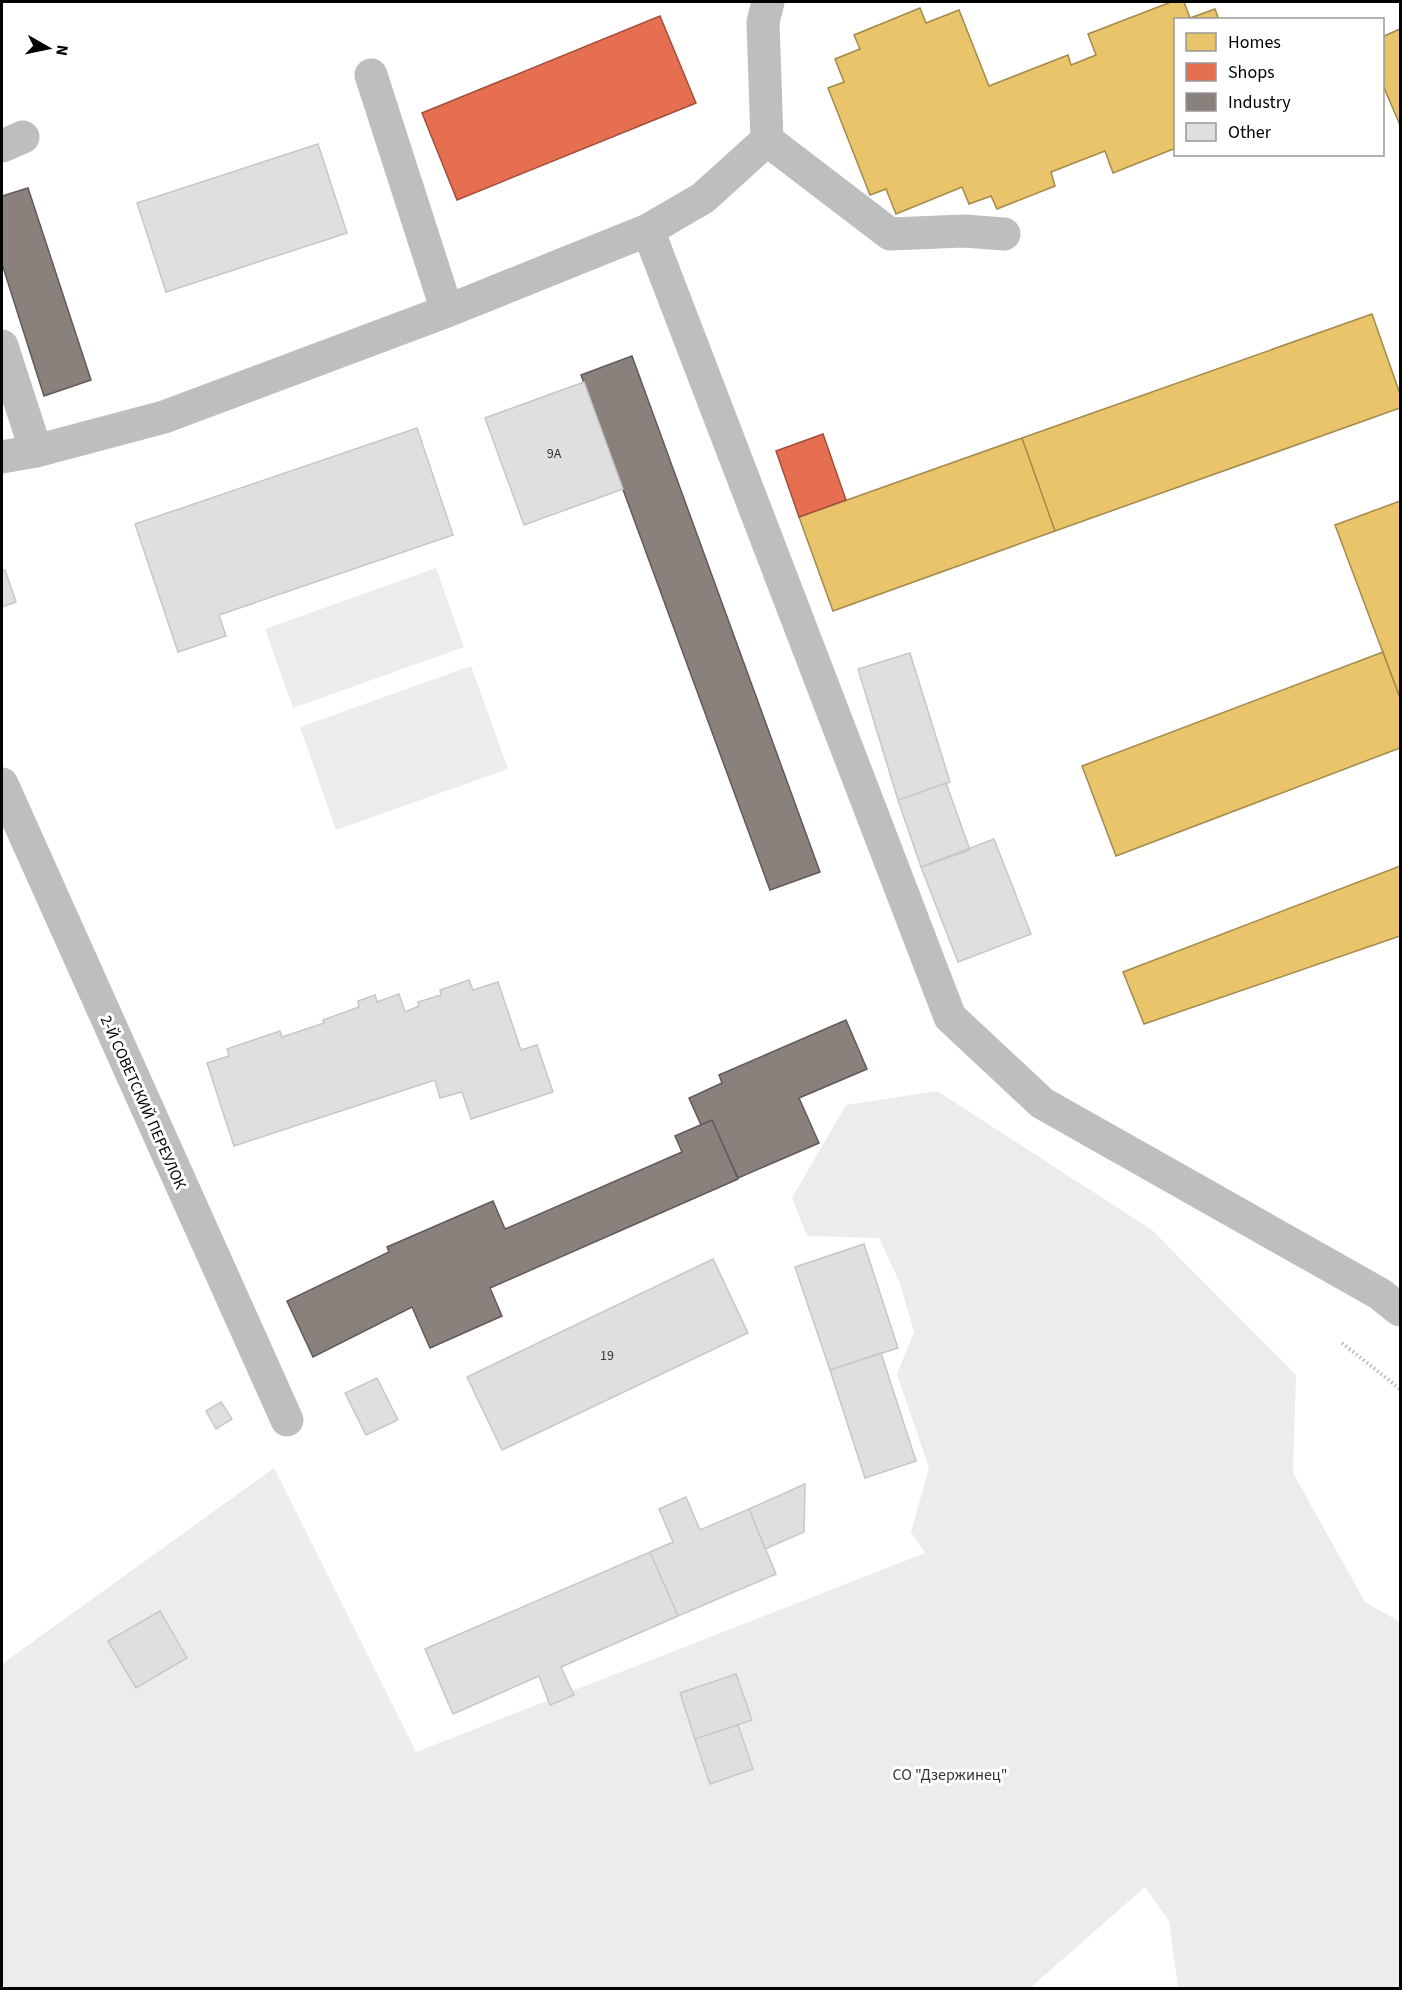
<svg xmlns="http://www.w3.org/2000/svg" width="1402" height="1990" viewBox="0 0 1402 1990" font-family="'Source Sans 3',sans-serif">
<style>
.green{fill:#ececec}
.homes{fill:#e9c46a;stroke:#a3894a;stroke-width:1.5}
.shops{fill:#e76f51;stroke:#a24e39;stroke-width:1.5}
.industry{fill:#8a817c;stroke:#615a57;stroke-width:1.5}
.building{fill:#dfdfdf;stroke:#c7c7c7;stroke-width:1.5}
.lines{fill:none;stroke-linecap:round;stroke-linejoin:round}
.path{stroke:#b9b9b9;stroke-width:4;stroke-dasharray:1.5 3;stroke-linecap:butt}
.minor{stroke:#bebebe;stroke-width:33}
.labels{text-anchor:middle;stroke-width:6;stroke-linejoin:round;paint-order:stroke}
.number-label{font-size:14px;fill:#383838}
.street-label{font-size:16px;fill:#000;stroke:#fff}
.park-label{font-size:16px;fill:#333;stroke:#fff}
</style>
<rect width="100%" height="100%" fill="#fff"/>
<!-- green -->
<path class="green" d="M436,568L464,647L293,708L265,629Z
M471,666L508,769L336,830L300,727Z
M937,1091L1152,1230L1296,1375L1293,1473L1365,1602L1400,1622V1988H1178L1169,1921L1145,1887L1030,1988H2V1664L274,1468L416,1752L925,1553L911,1532L929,1468L897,1374L914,1332L900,1283L879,1238L807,1236L792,1198L846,1105Z"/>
<!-- homes -->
<path class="homes" d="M1171,2H1184L1190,18L1215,9L1219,20H1176V148L1113,173L1105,151L1051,172L1055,186L997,209L991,196L969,204L962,187L896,214L886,189L870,195L828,88L844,82L835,59L860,49L854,35L920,8L926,23L959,10L989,86L1068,55L1071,65L1096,55L1088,34Z
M1400,29V125L1382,83V37Z
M1372,314L1400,394V408L1055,531L1022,438Z
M1022,438L1055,531L833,611L799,517Z
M1400,501V698L1335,525Z
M1383,652L1400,698V748L1116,856L1082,766Z
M1400,866V936L1144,1024L1123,972Z"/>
<!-- shops -->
<path class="shops" d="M660,16L696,103L457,200L422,113Z
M823,434L846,500L799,517L776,451Z"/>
<!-- industry -->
<path class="industry" d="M28,188L91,380L44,396L2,264V196Z
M632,356L820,872L770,890L581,375Z
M846,1020L867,1069L799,1098L819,1143L738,1178L712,1120L701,1125L689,1098L722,1083L719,1075Z
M712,1120L738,1179L490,1288L502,1316L430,1348L412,1307L313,1357L287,1301L389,1252L387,1247L493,1201L505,1229L682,1152L675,1136Z"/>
<!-- building -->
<path class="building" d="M318,144L347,233L166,292L137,203Z
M584,382L623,489L524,525L485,418Z
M417,428L453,535L219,615L226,636L178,652L135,524Z
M5,570L16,602L2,607V571Z
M910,653L950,782L898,800L858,669Z
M946,783L970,850L921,867L898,800Z
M994,839L1031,934L958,962L921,867Z
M469,980L473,990L498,982L521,1050L537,1045L553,1092L471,1119L462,1092L440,1098L435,1080L234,1146L207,1063L229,1056L227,1049L280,1031L282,1037L324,1023L323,1020L359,1007L358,1001L375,995L377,1002L399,994L405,1012L419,1006L418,1002L441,995L440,990Z
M864,1244L898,1348L830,1370L795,1267Z
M713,1259L748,1333L502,1450L467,1377Z
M881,1353L916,1461L865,1478L830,1370Z
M377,1378L398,1420L366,1435L345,1393Z
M221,1402L232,1419L216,1429L206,1411Z
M805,1484L804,1532L765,1549L749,1509Z
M686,1497L700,1530L749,1509L776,1574L678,1616L650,1552L673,1542L659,1509Z
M650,1552L678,1616L561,1667L574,1695L550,1705L539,1676L453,1714L425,1649Z
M160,1611L187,1658L136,1688L108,1641Z
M736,1674L752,1720L695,1739L680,1693Z
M738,1725L753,1769L710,1784L695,1739Z"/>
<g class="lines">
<!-- path -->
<path class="path" d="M1342,1343L1400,1389"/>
<!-- minor -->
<path class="minor" d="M371,75L447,311
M767,140L890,234L964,231L1004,234
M2,146L23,137
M648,230L950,1017L1042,1103L1380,1294L1400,1310
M2,346L36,451
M2,457L36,451L164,417L447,311L648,230L703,198L767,140L763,22L768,2
M2,784L287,1420"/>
</g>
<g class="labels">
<!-- number labels -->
<g class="number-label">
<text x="554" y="458">9А</text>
<text x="607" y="1360">19</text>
</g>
<!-- street labels -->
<g class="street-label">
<text transform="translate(144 1102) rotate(66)" y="6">2-Й СОВЕТСКИЙ ПЕРЕУЛОК</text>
</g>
<!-- park labels -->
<g class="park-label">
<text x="950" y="1780">СО "Дзержинец"</text>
</g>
</g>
<!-- border -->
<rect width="1402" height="1990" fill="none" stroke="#000000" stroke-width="6"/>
<!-- legend -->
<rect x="1174" y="18" width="210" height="138" fill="#ffffff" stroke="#999999" stroke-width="1.5"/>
<rect x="1186" y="33" width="30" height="18" fill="#e9c46a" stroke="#999999" stroke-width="1.5"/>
<text x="1228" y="48" font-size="18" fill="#000000">Homes</text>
<rect x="1186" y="63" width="30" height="18" fill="#e76f51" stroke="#999999" stroke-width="1.5"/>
<text x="1228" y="78" font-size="18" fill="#000000">Shops</text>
<rect x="1186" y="93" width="30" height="18" fill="#8a817c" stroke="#999999" stroke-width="1.5"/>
<text x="1228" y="108" font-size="18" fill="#000000">Industry</text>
<rect x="1186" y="123" width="30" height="18" fill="#dfdfdf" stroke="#999999" stroke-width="1.5"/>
<text x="1228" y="138" font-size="18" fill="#000000">Other</text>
<!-- north arrow -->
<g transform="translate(48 48) rotate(99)" stroke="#ffffff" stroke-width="4.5" paint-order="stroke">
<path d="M0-4.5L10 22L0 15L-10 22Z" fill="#000000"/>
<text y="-9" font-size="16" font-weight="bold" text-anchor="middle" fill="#000000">N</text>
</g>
</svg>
